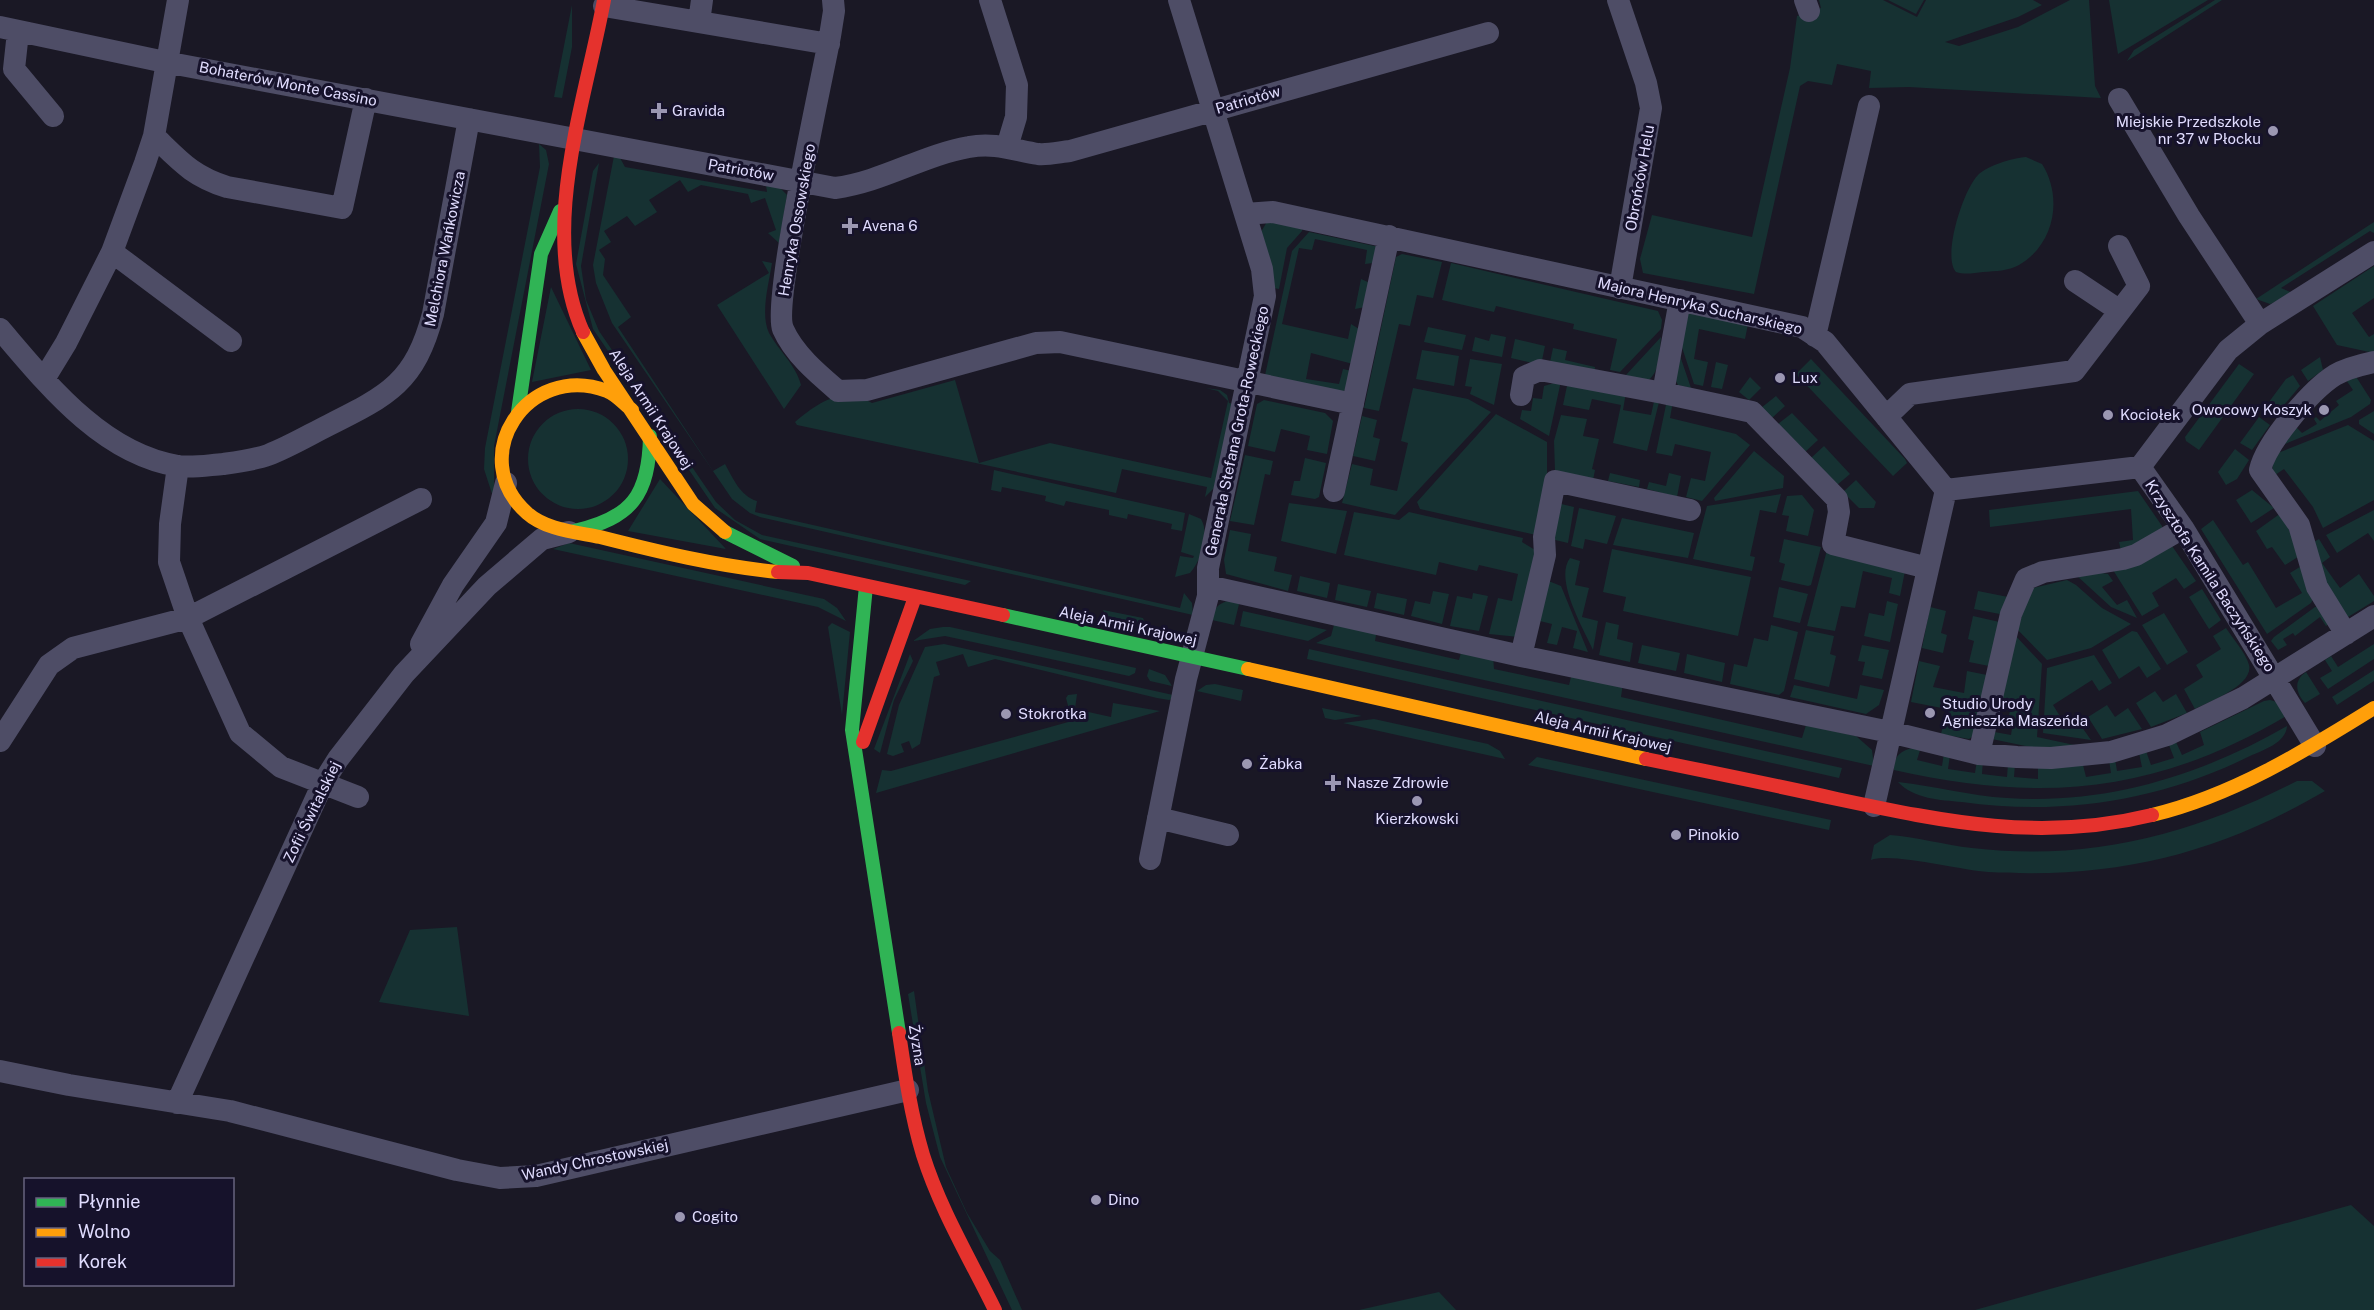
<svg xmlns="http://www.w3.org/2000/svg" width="2374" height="1310" viewBox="0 0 2374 1310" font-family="'Public Sans',sans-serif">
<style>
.green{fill:#163132}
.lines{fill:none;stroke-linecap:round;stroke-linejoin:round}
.street{stroke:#4e4d66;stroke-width:22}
.fast{stroke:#30b455;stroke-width:14}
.slow{stroke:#ff9f0a;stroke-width:14}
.jam{stroke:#e5322d;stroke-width:14}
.poi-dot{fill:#9b97b2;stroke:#16122b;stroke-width:2}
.labels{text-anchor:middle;stroke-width:6;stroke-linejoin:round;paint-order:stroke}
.street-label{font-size:15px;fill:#e0dcfe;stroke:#16122b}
.poi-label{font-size:15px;fill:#e0dcfe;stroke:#16122b;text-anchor:start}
</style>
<rect width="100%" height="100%" fill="#1a1825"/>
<!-- green -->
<path class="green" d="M1819,0H1883L1917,17L1926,0H2033L2042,5L2018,17L1945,42L1959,46L2018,27L2070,0H2089L2095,86L2101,98L1909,87L1869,88L1871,71L1837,64L1832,85L1808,81L1800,86L1754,294L1643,273L1640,259L1652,215L1752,237L1790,68L1797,16L1821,8Z
M1888,0H1924L1916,14Z
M2109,0H2208L2118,54Z
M2215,0H2222L2127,61L2134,50Z
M572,5V47L562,98L554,97Z
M539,144L546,150L549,164L494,446V500L484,469L485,448L540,167Z
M614,156L620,158L625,167L767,192L766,185L779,187L787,195L779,243L768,233L776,230L765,198L751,203L748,194L701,185L688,192L680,180L649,200L657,212L635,226L627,216L604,231L611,242L599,250L605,259L603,275L631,317L618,327L713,471L725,464C733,478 740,496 757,501L755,512L1180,608L1184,593L1192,603L1193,615L760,517L750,513L732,499L612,323L596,283L593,265Z
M2026,157L2042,164C2063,197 2055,244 2019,265C2008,271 1996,271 1983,272C1974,273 1965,275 1956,272C1942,257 1963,190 1978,175C1987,166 2012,158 2026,157Z
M599,163L581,266L586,300L599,331L716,502L735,520L762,535L971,581L965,585L760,539L715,508L593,329L576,264L593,171Z
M1268,220L1303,226L1302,231L1287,248L1279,289L1274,288L1261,232Z
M2374,222V233L2370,231L2281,288L2295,294L2270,304L2256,299Z
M1309,232L1379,247L1373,263L1365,264L1367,250L1315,239L1312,250L1299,248L1282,324L1348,339L1351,324L1359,329L1353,364L1311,353L1306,379L1339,384L1343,369L1352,371L1349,385L1343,392L1264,380L1292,251Z
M1402,254L1442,262L1433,298L1417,295L1410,326L1399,324L1379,411L1364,408L1396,257Z
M762,261L772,263C769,283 760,314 769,333C779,351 796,365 801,385L784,409L717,305L769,273Z
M1451,263L1658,311L1662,320L1661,329L1620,372L1610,370L1617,339L1573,329L1574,324L1496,306L1494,312L1442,300Z
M2374,266V298L2352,313L2369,337L2374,334V353L2337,345L2313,306Z
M1361,279L1370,283L1365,307L1355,309Z
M551,287L591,370L532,382Z
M1686,313L1748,324L1745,339L1699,329L1694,359L1708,362L1703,386L1694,384L1678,335Z
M1428,327L1466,335L1462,350L1424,342Z
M1491,334L1506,337L1502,357L1472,351L1475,337L1489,341Z
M1661,337C1659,354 1661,372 1646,382L1626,375Z
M1515,339L1545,346L1541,365L1511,358Z
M1677,347L1691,388L1678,385L1675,379Z
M1553,348L1567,351L1565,360L1595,367L1594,375L1549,367Z
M1422,350L1459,356L1454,386L1416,379Z
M2320,357L2323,370L2308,381L2301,370Z
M1470,359L1502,364L1494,405L1470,394L1472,387L1465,386Z
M1811,359L1905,459L1907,463L1893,476L1796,374Z
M1716,362L1728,365L1722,389L1711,387Z
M2239,364L2254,374L2199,450L2186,441L2185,437Z
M2293,375L2300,386L2274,417L2263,410L2286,379Z
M2355,375L2371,400L2370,404L2351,417L2280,446L2294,425L2302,433L2317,424L2314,419L2316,417L2320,421L2339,405L2336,401L2353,390L2344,377Z
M1750,377L1761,388L1749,400L1739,392Z
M955,380L979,463L1050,443L1211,478L1228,401L1218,391L1206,388L1220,390L1227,395L1229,403L1234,404L1214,488L1205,497L1207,487L1122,469L1116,493L797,425L795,422C819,402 842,386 872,403Z
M1561,381L1549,436L1520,419L1522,410L1531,411L1533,398L1542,399L1544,386Z
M1568,381L1626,392L1623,410L1651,415L1655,397L1660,398L1647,451L1613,443L1621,405L1592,399L1589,410L1563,405Z
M1413,388L1468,399L1491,412L1395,515L1342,503L1352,464L1373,469L1370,485L1397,491L1408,443L1401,441Z
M1776,396L1785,406L1772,418L1761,408Z
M1264,400L1325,413L1333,421L1327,454L1307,450L1310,436L1281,429L1275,452L1248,446L1257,404Z
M1667,400L1673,401L1670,418L1736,434L1750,445L1702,501L1686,497L1691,478L1705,481L1711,452L1675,444L1672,456L1656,453Z
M528 459a50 50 0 1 1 100 0a50 50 0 1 1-100 0Z
M2374,411V434L2359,424V420Z
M1792,413L1818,440L1805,452L1778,424Z
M1496,414L1547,442V478L1536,535L1420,509L1417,502Z
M1561,415L1587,419L1583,436L1599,439L1592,469L1595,470L1593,480L1555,471L1554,441Z
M1362,416L1377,420L1373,437L1380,439L1375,461L1353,456Z
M2259,417L2270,425L2252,450L2240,443Z
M2348,425L2374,441V500L2323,528L2313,507L2284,469L2272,477L2273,455Z
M1824,446L1850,474L1837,485L1811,458Z
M2235,449L2249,460L2237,479L2226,485L2218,472Z
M1754,451L1784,476L1783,488L1715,501L1714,498Z
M1245,455L1273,461L1270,475L1265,474L1254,525L1230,521Z
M1305,458L1326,463L1319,497L1315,499L1291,495L1294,481H1300Z
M994,470L1185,513L1182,531L1171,529L1172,524L1128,514L1127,519L1109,515V510L1066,501L1064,506L1045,501L1046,496L1002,487L1001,492L991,490Z
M1610,473L1640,480L1639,487L1608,481Z
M1669,473L1681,476L1677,497L1647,489L1649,482L1666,486Z
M660,479L726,549L628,531Z
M1856,480L1876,502L1874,508H1859L1843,492Z
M2252,490L2274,508L2251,523L2236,500Z
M2138,491L2162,526V531L2121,551L2119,542L2133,540L2131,509L1990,527L1989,510Z
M1781,494L1776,513L1760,510L1750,556L1755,557L1752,571L1693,559L1707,506Z
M1802,495L1814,510L1808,536L1786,531L1789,516L1782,515L1787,496Z
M1289,503L1347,511L1336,554L1281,541Z
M1557,503L1574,507L1568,543L1551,539Z
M1579,508L1616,516L1607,544L1585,539L1583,549L1571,546Z
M2374,510V541L2368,533L2337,553L2326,535Z
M1354,512L1399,520L1409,512L1523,538L1522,542L1535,550L1519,637L1489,634L1498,598L1512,601L1518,574L1479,565L1477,571L1439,562L1436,575L1344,555Z
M2281,513L2301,555L2285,565L2272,547L2267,549L2256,531Z
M1189,514L1201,519C1210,534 1201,561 1190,573L1175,577L1180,556L1193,558L1194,556L1181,552Z
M1622,518L1694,533L1688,558L1613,545Z
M2213,520L2243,565L2248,562L2276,608L2302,593L2290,573L2303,565L2314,597L2311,603L2267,634L2201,529Z
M1230,530L1251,534L1248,551L1277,557L1274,571L1292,575L1288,591L1226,574L1224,560Z
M1784,539L1821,547L1811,585L1808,586L1781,580L1785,564L1779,562Z
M2319,539L2330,557L2322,563L2340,588L2359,574L2374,596V601L2348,617L2333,601L2312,543Z
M569,543L824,599L837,608L846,621L818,607L553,549Z
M2170,543L2196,581L2184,589L2176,578L2152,593L2159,606L2142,616L2113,570Z
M1612,549L1751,577L1738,636L1623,611L1626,597L1603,592Z
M1827,550L1905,571L1900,596L1889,593L1892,578L1863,571L1855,608L1841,606L1835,631L1807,626Z
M1570,558L1580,561L1575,585L1589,588L1582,617L1598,621L1593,650C1583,628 1554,579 1570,558Z
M2096,572L2108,574L2113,581L2102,587L2117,605L2127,600L2137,618L2111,607L2076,575Z
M1300,576L1330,583L1327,598L1297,591Z
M1546,580L1561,586L1588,652L1573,648L1577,631L1562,627L1557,645L1547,643L1552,624L1536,620Z
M2067,580L2076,585L2102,608L2131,624L2091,648L2047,660L2016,628L2033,588Z
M1338,584L1371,591L1367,607L1335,600Z
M1779,587L1808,594L1800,623L1773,617Z
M2202,589L2221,620L2209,629L2189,597Z
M1433,591L1449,594L1442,624L1411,616L1415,601L1430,604Z
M1978,591L2008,597L2005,615L1974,609Z
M1377,593L1407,599L1404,615L1374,608Z
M1473,593L1488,596L1479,631L1450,626L1457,596L1472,599Z
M1240,600L1234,625L1212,620C1214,603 1225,600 1240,600Z
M1887,601L1898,604L1890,642L1864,636L1869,613L1884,616Z
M1930,607L1946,611L1941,633L1947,635L1943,653L1922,648Z
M2315,607H2320L2330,623L2326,626L2320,617L2295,636L2293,633L2283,639L2287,645L2278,650L2271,641L2274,637Z
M1103,610L1143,618L1146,625L1106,616Z
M1243,611L1327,630L1308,641L1240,626Z
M2164,613L2188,652L2167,665L2142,625Z
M1973,616L2004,623L1994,667L1969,662L1974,641L1968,639Z
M1335,621L1377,629L1375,641L1459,660L1462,649L1493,656L1494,669L1569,685L1572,673L1623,683L1621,697L1802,738L1806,725L1856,736L1872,750L1874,766L1316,643L1331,636Z
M1606,622L1619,625L1617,639L1633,643L1630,662L1599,655Z
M832,623L850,632L842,715L828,627Z
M1771,625L1798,632L1784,691L1779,695L1730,684L1734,664L1747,667L1754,638L1768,641Z
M943,627H950L1136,668L1135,673L1129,676L945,636L913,641L930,629Z
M2226,628C2233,639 2246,653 2249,665C2254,685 2209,702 2195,709L2184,689L2203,677L2196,665L2221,649L2213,636Z
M1806,630L1834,636L1830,654L1836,656L1829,687L1794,679Z
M2132,631L2137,632L2161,669L2147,678L2139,666L2119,679L2102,650Z
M2014,634L2042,664L2037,737L2079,746L2035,748L1987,738L1989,731L2011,735L2013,722L2008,720L2010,711L1996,709Z
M944,644L1173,695L1174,698L1169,700L1157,698L995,659L968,667L963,654L936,662L940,675L934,677L920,744L912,749L909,741L901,744L904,752L893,756L887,754L899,705L925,647Z
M2374,644V659L2328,689L2320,678L2332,671L2325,660L2331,656L2338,667Z
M1642,645L1680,653L1676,671L1638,663Z
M1862,645L1889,650L1882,679L1862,675L1865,662L1858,661Z
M1309,649L1842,768L1839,778L1307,659Z
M910,654L913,661L894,700L880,753L874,749Z
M1687,654L1725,663L1722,682L1684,673Z
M2094,655L2112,683L2099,691L2092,680L2053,705L2068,729L2079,723L2091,740L2043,733L2047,668Z
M1919,661L1940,666L1933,687L1964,693L1967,671L1992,676L1979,731L1969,739L1941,734L1947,709L1911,702Z
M1149,669L1165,675L1172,686L1150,681L1147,676Z
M2374,670V681L2337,705L2332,697Z
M2306,672L2320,694L2305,703C2296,693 2293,681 2306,672Z
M1215,684L1243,690L1241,701L1197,691L1206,685Z
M1794,685L1857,699L1860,685L1884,690L1879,705L1866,714L1790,697Z
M2155,691L2163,702L2176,694L2187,713L2151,727L2136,703Z
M1077,694L1075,709L1111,717L1113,703L1160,711L876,793L882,770L891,771L1072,721L1066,698L1068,695Z
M2270,700L2277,702L2288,715C2155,794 2042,803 1894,770C1893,753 1906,748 1921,747L1917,760L1942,766L1944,753L1950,755L1948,769L1975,773L1977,760H1983L1982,774L2007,777L2008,764H2015L2014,777L2038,779V767L2083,765L2086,777L2111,773L2109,760L2115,759L2117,771L2142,767L2139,753L2146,751L2151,765L2174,758L2169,745L2176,742L2182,755L2204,745L2200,732L2264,701Z
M2107,705L2115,717L2128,708L2142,729L2102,739L2088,717Z
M1322,708L1362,716L1335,720L1325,718Z
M1374,719L1488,744L1500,751L1505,759L1343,723Z
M2287,726C2286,743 2263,750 2250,756C2160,801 2061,816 1962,802C1940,800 1914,799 1898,782C1935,786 1970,796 2007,798C2106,805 2202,775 2287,726Z
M1537,757L1831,820L1829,830L1528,765Z
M2297,781H2312L2325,791C2215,855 2115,879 1988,872C1961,870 1890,852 1871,860L1874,845L1890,835C1918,837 1944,845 1972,848C2090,862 2193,834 2297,781Z
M457,927L469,1016L379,1002L410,930Z
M914,991L928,1091L946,1167L967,1213L990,1251L1000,1260L1022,1310H1012L940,1157L926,1103L908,994Z
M2351,1205L2374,1226V1310H1975Z
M1439,1292L1456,1310H1359Z"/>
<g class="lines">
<!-- street -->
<path class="street" d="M833,0L834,11L830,36C822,79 772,303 783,329C794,354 818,374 838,391L867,390L1036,343L1060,342L1353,404
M990,0L1017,85L1016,117L1007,147
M1618,0L1646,83L1651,108L1620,288
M1805,0L1809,11
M604,6L829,44
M699,22L702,0
M0,27L165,62L835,188C882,182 923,155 969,147C994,142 1014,150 1038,154C1048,155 1060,152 1070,151L1488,33
M18,32L14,69L53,116
M2119,99L2189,216L2260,324
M154,136C180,161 192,176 227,187L342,208L366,99
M1245,214L1273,212L1802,327L1825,342L1946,490L1874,806
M112,252L231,341
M2075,281L2120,311
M1680,300L1663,393L1752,412L1837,499L1839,512L1833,544L1928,568
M0,329C47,384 102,454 178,466C192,468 209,465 223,464C238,462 254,460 268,455C289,447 309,435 329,425C389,395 415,382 433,314L469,119
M1815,336L1869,106
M44,379L66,343L112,252L145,163L154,136L178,0
M1521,395L1524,377L1540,370L1663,393
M1886,417L1910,394L2074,371L2139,286L2119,246
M178,466L170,524L169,562L188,618L240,733L281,767L358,797
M1946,490L2140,467
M1334,491L1389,236
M1208,586L1521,656L1890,732L1979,754L2017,757L2051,758L2111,752L2167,735L2243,698L2374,616
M2346,634L2317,587L2299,525L2260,470C2266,443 2311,390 2335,375C2347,368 2360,365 2374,362
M421,644L453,585L496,523L506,483
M1521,656L1545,555L1544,537L1555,481L1690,510
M0,741L49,665L73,648L188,618L421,499
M2315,746L2183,528L2140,467L2228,350L2260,324L2374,252
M1979,754L2011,614L2026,579L2043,572L2123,559L2136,555L2183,528
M1158,818L1228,835
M1150,859L1186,679L1208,596V568L1265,296L1262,269L1179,0
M0,1071L69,1085L230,1111L457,1170L500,1178L536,1176L908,1090
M177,1103L323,783L338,759L404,674L487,586L542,539L569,532"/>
<!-- fast -->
<path class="fast" d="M518,412L541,254L560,211
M574,531C632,518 649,495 650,436
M725,532L793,566
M866,586L852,730L899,1033
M1003,615L1248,669"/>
<!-- slow -->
<path class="slow" d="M583,332L604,370L693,504L725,532
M632,410C624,404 616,394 607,391C527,361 465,458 527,513C546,530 576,532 600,537C659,552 717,566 778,572
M1248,669L1646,759
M2152,815C2232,796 2305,751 2374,708"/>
<!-- jam -->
<path class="jam" d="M583,332C538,231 585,103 604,0
M778,572L808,573L1003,615
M863,742L915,597
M1646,759C1710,772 1774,785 1837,799C1946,822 2042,842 2152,815
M899,1033C905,1074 911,1115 923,1155C940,1209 970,1259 995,1310"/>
</g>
<!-- markers -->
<g class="poi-dot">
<path d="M656 102h6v6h6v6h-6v6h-6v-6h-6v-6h6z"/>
<circle cx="2273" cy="131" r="6"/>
<path d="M847 217h6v6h6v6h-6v6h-6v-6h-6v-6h6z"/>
<circle cx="1780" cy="378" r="6"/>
<circle cx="2324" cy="410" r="6"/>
<circle cx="2108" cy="415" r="6"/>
<circle cx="1930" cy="713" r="6"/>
<circle cx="1006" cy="714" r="6"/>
<circle cx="1247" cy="764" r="6"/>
<path d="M1330 774h6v6h6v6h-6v6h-6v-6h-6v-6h6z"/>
<circle cx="1417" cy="801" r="6"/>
<circle cx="1676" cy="835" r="6"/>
<circle cx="1096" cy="1200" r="6"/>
<circle cx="680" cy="1217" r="6"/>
</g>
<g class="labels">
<!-- street labels -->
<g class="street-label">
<text transform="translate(288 84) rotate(11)" y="5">Bohaterów Monte Cassino</text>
<text transform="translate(1248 100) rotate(-16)" y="5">Patriotów</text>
<text transform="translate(741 170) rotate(10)" y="5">Patriotów</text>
<text transform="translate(1640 178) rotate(-80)" y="5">Obrońców Helu</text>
<text transform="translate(797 220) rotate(-80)" y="5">Henryka Ossowskiego</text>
<text transform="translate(445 249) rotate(-79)" y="5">Melchiora Wańkowicza</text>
<text transform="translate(1700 306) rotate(13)" y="5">Majora Henryka Sucharskiego</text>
<text transform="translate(651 409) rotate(57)" y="5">Aleja Armii Krajowej</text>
<text transform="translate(1237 431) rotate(-78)" y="5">Generała Stefana Grota-Roweckiego</text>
<text transform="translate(2210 576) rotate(57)" y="5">Krzysztofa Kamila Baczyńskiego</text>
<text transform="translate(1128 626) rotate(12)" y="5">Aleja Armii Krajowej</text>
<text transform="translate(1603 732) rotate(13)" y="5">Aleja Armii Krajowej</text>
<text transform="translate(312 812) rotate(-64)" y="5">Zofii Świtalskiej</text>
<text transform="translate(917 1045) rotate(81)" y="5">Żyzna</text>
<text transform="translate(595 1160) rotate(-12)" y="5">Wandy Chrostowskiej</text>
</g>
<!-- poi labels -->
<g class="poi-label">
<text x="672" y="116">Gravida</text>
<text x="2261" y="127" text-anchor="end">Miejskie Przedszkole<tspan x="2261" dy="17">nr 37 w Płocku</tspan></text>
<text x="862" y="231">Avena 6</text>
<text x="1792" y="383">Lux</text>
<text x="2312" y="415" text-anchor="end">Owocowy Koszyk</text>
<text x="2120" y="420">Kociołek</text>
<text x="1942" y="709">Studio Urody<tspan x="1942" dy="17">Agnieszka Maszeńda</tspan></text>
<text x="1018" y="719">Stokrotka</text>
<text x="1259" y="769">Żabka</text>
<text x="1346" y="788">Nasze Zdrowie</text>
<text x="1417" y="824" text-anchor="middle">Kierzkowski</text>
<text x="1688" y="840">Pinokio</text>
<text x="1108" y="1205">Dino</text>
<text x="692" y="1222">Cogito</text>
</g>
</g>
<!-- legend -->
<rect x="24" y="1178" width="210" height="108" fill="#16122b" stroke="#67637f" stroke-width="1.5"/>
<rect x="36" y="1198" width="30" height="9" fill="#30b455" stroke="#67637f" stroke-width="1.5"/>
<text x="78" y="1208" font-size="18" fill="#e0dcfe">Płynnie</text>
<rect x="36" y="1228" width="30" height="9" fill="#ff9f0a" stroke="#67637f" stroke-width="1.5"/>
<text x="78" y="1238" font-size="18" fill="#e0dcfe">Wolno</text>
<rect x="36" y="1258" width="30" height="9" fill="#e5322d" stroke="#67637f" stroke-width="1.5"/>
<text x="78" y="1268" font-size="18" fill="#e0dcfe">Korek</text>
</svg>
